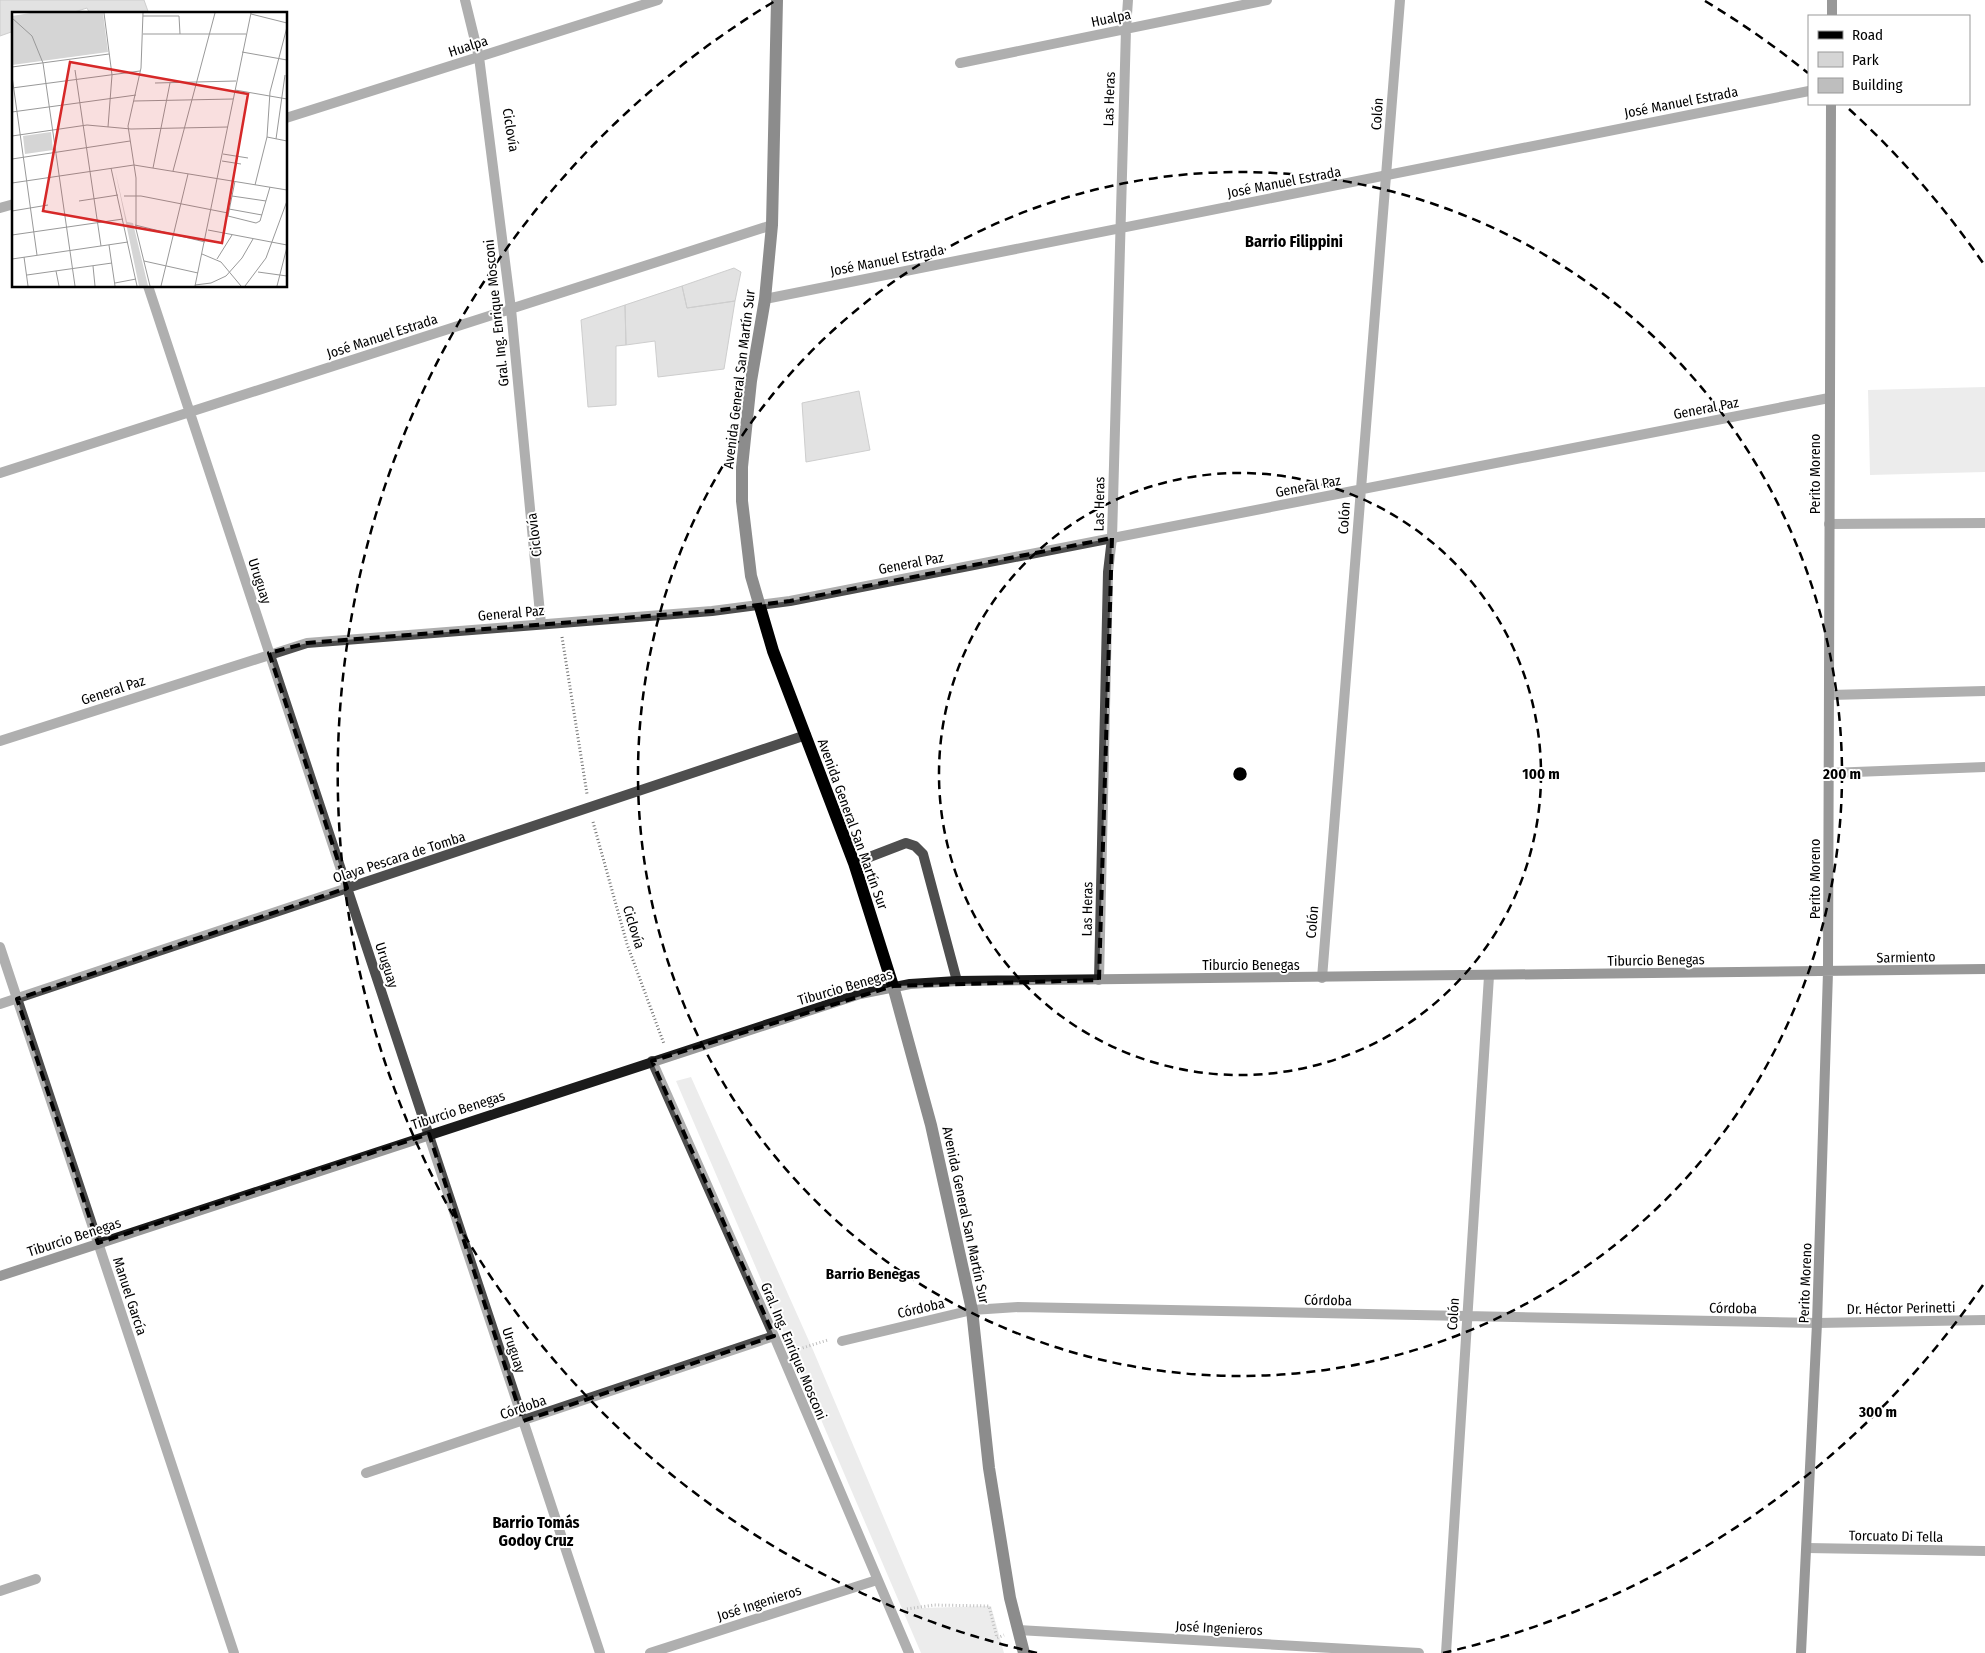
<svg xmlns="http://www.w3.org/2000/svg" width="1985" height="1653" viewBox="0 0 1985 1653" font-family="'Fira Sans Condensed',sans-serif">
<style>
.green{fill:#d5d5d5}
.building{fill:#bebebe;stroke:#929292}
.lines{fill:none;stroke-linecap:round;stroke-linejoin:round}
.path{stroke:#707070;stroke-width:3;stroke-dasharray:1 2.5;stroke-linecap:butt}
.service{stroke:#4e4e4e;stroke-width:10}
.minor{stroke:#4e4e4e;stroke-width:10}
.tertiary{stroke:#4e4e4e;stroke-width:10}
.secondary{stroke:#1b1b1b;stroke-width:10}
.primary{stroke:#000;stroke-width:12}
.marked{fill:none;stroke:#000;stroke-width:4;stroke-dasharray:10 6;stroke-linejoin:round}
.ring{fill:none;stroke:#000;stroke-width:2.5;stroke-dasharray:9 6}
.labels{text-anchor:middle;stroke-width:4;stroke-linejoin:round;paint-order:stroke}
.street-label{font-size:14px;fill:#000;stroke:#fff}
.neighbourhood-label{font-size:15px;font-weight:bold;fill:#000;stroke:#fff}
.quarter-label{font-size:16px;font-weight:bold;fill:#000;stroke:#fff}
.inset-road{fill:none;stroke:#999;stroke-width:1}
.view{fill:#d62828;fill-opacity:0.15;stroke:#d62828;stroke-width:2.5}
.inset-edge{fill:none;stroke:#000;stroke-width:2.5}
.centre{fill:#000;stroke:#fff;stroke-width:2.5}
.ring-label{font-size:15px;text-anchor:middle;font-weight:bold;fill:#000;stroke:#fff;stroke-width:4;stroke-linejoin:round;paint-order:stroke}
</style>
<rect width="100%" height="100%" fill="#fff"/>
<!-- green -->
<path class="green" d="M1985,387V472L1870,475L1868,390Z
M691,1077L813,1350L922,1608L991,1606L1004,1653H921L676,1081Z"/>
<!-- building -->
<path class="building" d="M0,0H144L149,14H90L87,8L68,14H14V31L0,36Z
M734,268L741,272L735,301L687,308L682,286Z
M682,286L687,308L735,301L724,369L658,377L655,341L626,345L625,305Z
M625,305L626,345L616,346V405L588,407L581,320Z
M859,391L870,450L806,462L802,403Z"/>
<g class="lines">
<!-- path -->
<path class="path" d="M562,637L587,794
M593,822L627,944L664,1044
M796,1350L828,1340
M907,1609L934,1605L989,1606L997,1638L1004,1635"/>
<!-- service -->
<path class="service" d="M1126,29L1128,0
M1829,524L1985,523
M854,863L906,843L915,846L923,854L957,981"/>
<!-- minor -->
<path class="minor" d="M465,0L479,57L511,309L541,624
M960,63L1267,0
M286,118L658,0
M0,208L14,204
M148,286L600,1653
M765,299L1809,91
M0,473L772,225
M1830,695L1985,691
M1829,773L1985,767
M1099,980L1108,572L1112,538L1126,29
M0,1004L806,735
M652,1061L774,1336L909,1653
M842,1341L972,1310L1018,1307L1817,1323L1985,1320
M366,1473L774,1336
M1807,1548L1985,1551
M0,1591L36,1579
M1018,1630L1419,1653
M650,1653L877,1580
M1446,1653L1489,976"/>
<!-- tertiary -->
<path class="tertiary" d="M0,741L307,643L712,611L790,601L1829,398
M0,947L234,1653
M1322,978L1400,0"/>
<!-- secondary -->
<path class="secondary" d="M1832,16V0
M0,1276L860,994L910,984L957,981L1985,969
M1801,1653L1817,1323L1828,972L1831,104"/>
<!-- primary -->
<path class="primary" d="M777,0L772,225L765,299L751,381L742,467V501L751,576L773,651L854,863L893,986L931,1125L972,1310L989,1468L1010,1598L1024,1653"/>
</g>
<!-- marked area -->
<path d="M0 0H1985V1653H0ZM1112,538L1099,980L893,986L652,1061L774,1336L523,1421L429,1134L98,1243L17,999L347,888L269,653L307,643L712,611L790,601Z" fill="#fff" fill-opacity=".55" fill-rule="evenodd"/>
<path class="marked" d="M1112,538L1099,980L893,986L652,1061L774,1336L523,1421L429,1134L98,1243L17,999L347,888L269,653L307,643L712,611L790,601Z"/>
<!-- distance rings -->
<g class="ring">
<circle cx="1240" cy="774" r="301"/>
<circle cx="1240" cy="774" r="602"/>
<path d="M1983 1285A902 902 0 0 1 1443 1653M1037 1653A902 902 0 0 1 775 1M1705 1A902 902 0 0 1 1808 73M1849 109A902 902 0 0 1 1983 263"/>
</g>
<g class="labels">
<!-- street labels -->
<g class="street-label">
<text transform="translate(1111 18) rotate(-12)" y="5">Hualpa</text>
<text transform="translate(468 46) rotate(-18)" y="5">Hualpa</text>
<text transform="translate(1109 99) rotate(-88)" y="5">Las Heras</text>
<text transform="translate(1681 102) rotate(-11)" y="5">José Manuel Estrada</text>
<text transform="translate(1377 114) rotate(-86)" y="5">Colón</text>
<text transform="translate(511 130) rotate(81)" y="5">Ciclovía</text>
<text transform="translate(1284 182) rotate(-11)" y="5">José Manuel Estrada</text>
<text transform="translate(887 260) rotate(-11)" y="5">José Manuel Estrada</text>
<text transform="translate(496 313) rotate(-96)" y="5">Gral. Ing. Enrique Mosconi</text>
<text transform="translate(382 336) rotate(-18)" y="5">José Manuel Estrada</text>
<text transform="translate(739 379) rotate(-83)" y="5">Avenida General San Martín Sur</text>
<text transform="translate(1706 408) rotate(-11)" y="5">General Paz</text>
<text transform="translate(1815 474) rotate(-90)" y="5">Perito Moreno</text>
<text transform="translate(1308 486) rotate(-11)" y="5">General Paz</text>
<text transform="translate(1099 504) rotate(-89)" y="5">Las Heras</text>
<text transform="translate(1344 518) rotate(-86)" y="5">Colón</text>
<text transform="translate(534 535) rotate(-97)" y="5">Ciclovía</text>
<text transform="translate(911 563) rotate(-11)" y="5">General Paz</text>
<text transform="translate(260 581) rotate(72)" y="5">Uruguay</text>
<text transform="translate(511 613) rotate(-5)" y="5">General Paz</text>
<text transform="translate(113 690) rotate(-18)" y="5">General Paz</text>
<text transform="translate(853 824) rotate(70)" y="5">Avenida General San Martín Sur</text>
<text transform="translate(399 857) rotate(-18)" y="5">Olaya Pescara de Tomba</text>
<text transform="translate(1815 879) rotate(-90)" y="5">Perito Moreno</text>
<text transform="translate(1087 909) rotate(-89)" y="5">Las Heras</text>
<text transform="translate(1312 922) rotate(-85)" y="5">Colón</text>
<text transform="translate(634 927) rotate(73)" y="5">Ciclovía</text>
<text transform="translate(1906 957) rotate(-1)" y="5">Sarmiento</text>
<text transform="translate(1656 960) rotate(-1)" y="5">Tiburcio Benegas</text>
<text transform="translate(387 965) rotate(72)" y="5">Uruguay</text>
<text x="1251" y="970">Tiburcio Benegas</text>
<text transform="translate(845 987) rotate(-16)" y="5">Tiburcio Benegas</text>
<text transform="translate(458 1110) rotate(-18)" y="5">Tiburcio Benegas</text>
<text transform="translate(966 1215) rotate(78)" y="5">Avenida General San Martín Sur</text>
<text transform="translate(74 1237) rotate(-18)" y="5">Tiburcio Benegas</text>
<text transform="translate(1805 1283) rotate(-88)" y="5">Perito Moreno</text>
<text transform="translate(130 1296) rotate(72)" y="5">Manuel García</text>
<text transform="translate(1328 1300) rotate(1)" y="5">Córdoba</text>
<text transform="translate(921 1308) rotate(-13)" y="5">Córdoba</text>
<text transform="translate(1733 1308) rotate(1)" y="5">Córdoba</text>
<text transform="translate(1901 1308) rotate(-1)" y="5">Dr. Héctor Perinetti</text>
<text transform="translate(1453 1314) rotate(-86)" y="5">Colón</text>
<text transform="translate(514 1350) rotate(72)" y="5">Uruguay</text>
<text transform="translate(794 1351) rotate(67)" y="5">Gral. Ing. Enrique Mosconi</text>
<text transform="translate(523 1407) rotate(-19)" y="5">Córdoba</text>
<text transform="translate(1896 1536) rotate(1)" y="5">Torcuato Di Tella</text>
<text transform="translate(759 1603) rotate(-18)" y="5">José Ingenieros</text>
<text transform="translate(1219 1628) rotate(3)" y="5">José Ingenieros</text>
</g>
<!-- neighbourhood labels -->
<g class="neighbourhood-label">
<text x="873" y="1279">Barrio Benegas</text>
</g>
<!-- quarter labels -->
<g class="quarter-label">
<text x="1294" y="247">Barrio Filippini</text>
<text x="536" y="1528">Barrio Tomás<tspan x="536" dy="18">Godoy Cruz</tspan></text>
</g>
</g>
<!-- overview -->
<g transform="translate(12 12)">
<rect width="275" height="275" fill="#fff"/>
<path d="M18,1H91L96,40L0,53V4ZM39,120L41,138L13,142L11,124ZM103,158L115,210L121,211L136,274H127Z" fill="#d5d5d5"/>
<path class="inset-road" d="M92,1L100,63L96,115M131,1L129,56L116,114L124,166V217L138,274M239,2L275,11M131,4H167L168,22M0,6L20,24L31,51L63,274M131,22H234M230,40L275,48M0,55L97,42M63,58L89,234M0,64L25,243M143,71L224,69M0,76L128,59M223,78L275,87M122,89L221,87M0,100L124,83M0,124L75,113L119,117L216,115M255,125L275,129M264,127L273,63M211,142L236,146M0,147L118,129M210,149L229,152M99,156L125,274M141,156L158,71M161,159L203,1M223,169L216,204L244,211L248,209L258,175M0,171L122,153L275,178M243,173L255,125L258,80L275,15M112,184H129L216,201M220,184L254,189M67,189L106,183M217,197L250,203M0,199L36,193M123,213L193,230M196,218L275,233M0,223L111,207M97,233L103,274M190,242L209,250L229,274M12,245L16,274M0,247L116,230M205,247L220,223M132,249L186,261M81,254L83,274M44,259L47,274M246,260L275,264M15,263L100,251M103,271L124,267M183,273L199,271L214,264L230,246L241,227M149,274L176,162M183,274L239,1M233,274L254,246L275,189M265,274L275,235"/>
<path class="view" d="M58,50L236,82L210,231L31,199Z"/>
<rect width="275" height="275" class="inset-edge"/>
</g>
<circle cx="1240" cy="774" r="8" class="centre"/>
<g class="ring-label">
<text x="1541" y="779">100 m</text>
<text x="1842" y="779">200 m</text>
<text x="1878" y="1417">300 m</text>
</g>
<!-- legend -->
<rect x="1808" y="15" width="162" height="90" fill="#ffffff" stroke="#999999"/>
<rect x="1818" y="31" width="25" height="8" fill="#000000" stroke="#999999"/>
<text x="1852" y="40" font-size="15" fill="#000000">Road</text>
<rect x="1818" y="52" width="25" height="15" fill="#d5d5d5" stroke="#999999"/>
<text x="1852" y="65" font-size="15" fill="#000000">Park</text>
<rect x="1818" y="78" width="25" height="15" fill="#bebebe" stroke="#999999"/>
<text x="1852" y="90" font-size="15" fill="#000000">Building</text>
</svg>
